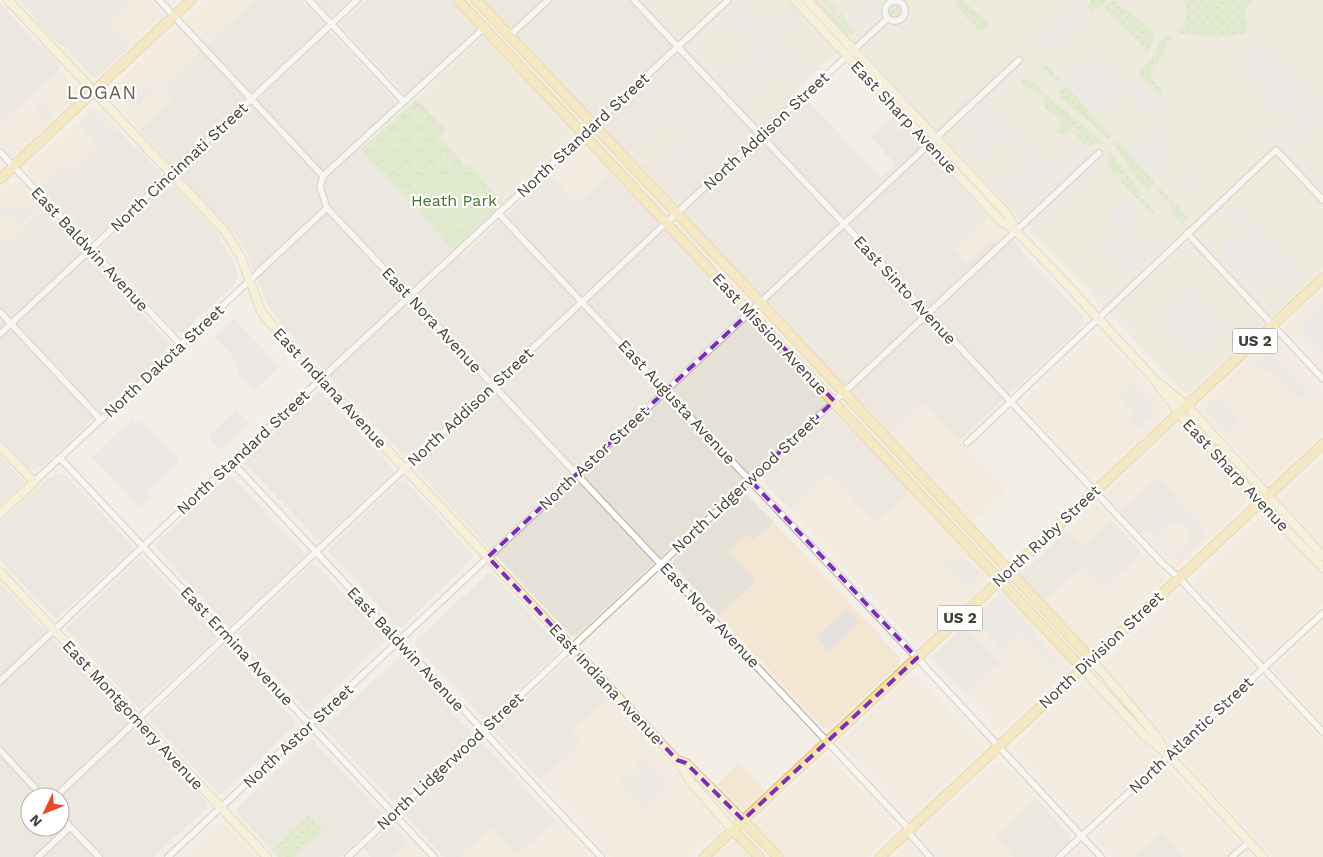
<svg xmlns="http://www.w3.org/2000/svg" width="1323" height="857" font-family="'Work Sans',sans-serif">
<style>
.residential{fill:#e6e1d6;fill-rule:evenodd}
.commercial{fill:#f3e7d4}
.education{fill:#ebe5d2}
.grass{fill:url(#grass-dots)}
.park{fill:url(#park-crowns)}
.pitch{fill:#cde5b2}
.parking{fill:#e4e2df}
.lines{fill:none;stroke-linecap:round;stroke-linejoin:round}
.street-casing{stroke:#beb7aa;stroke-width:8}
.secondary-casing{stroke:#d0c399;stroke-width:10}
.primary-casing{stroke:#ddbd6b;stroke-width:11}
.street{stroke:#fff;stroke-width:5.5}
.secondary{stroke:#fbf0c9;stroke-width:8}
.primary{stroke:#f8e09b;stroke-width:9}
.marked{fill:none;stroke:#7b2cbf;stroke-width:4;stroke-dasharray:10 6;stroke-linejoin:round}
.labels{text-anchor:middle;dominant-baseline:central;stroke-width:4.5;stroke-linejoin:round;paint-order:stroke}
.shield{fill:#fff;stroke:#7d7973;stroke-width:1}
.shield-label{font-size:15px;font-weight:bold;fill:#454037}
.street-label{font-size:16px;fill:#454037;stroke:#fff}
.park-label{font-size:16px;fill:#46742d;stroke:#fff}
.quarter-label{font-size:19px;letter-spacing:1px;fill:#685e4e;stroke:#fff}
</style>
<defs>
<pattern id="grass-dots" width="8" height="8" patternUnits="userSpaceOnUse" patternTransform="scale(1.25)"><rect width="8" height="8" fill="#cde5b2"/><path d="M2 2h.1M6 6h.1" fill="none" stroke="#b1c69a" stroke-width="1.8" stroke-linecap="round"/></pattern>
<pattern id="park-crowns" width="20" height="18" patternUnits="userSpaceOnUse" patternTransform="scale(1.25)"><rect width="20" height="18" fill="#cde5b2"/><path d="M2 6a3 3 0 1 1 6 0M12 15a3 3 0 1 1 6 0" fill="none" stroke="#b1c69a"/></pattern>
</defs>
<rect width="100%" height="100%" fill="#f3efe7"/>
<path class="residential" d="M18 0H133L108 23 130 47 99 76 92 77 65 47 57 42 36 21 33 15Z
M254 0H301L395 100 394 107 355 144 461 257 550 174 577 204 612 171 825 398V404L576 636H571L285 329 266 302 250 260 242 243 232 230 224 221 214 214 139 130 172 98 162 88Z
M315 0H350L332 15 327 13Z
M366 0H452L477 28 409 93 405 94 342 27 343 21Z
M481 0H642L714 77 791 4 802 15 678 132 667 121 628 157Z
M0 2 38 45 44 48 60 66V69L0 125Z
M773 63 782 72 758 124 797 89 881 178 895 164 871 137 894 115 912 134 918 137 939 159 940 164 988 216 954 249 967 263 993 239 1002 238 1008 233 1021 248 1022 252 1083 316 1084 321 1082 326 959 441 888 436 639 169 674 136 683 145Z
M118 128 132 145 138 148 156 169 160 171 161 176 95 240H90L40 186 65 163 72 171Z
M169 184 174 185 219 234 220 239 235 265 238 273 235 282 231 288 184 331 179 333 175 331 100 249 102 246Z
M45 208 170 344 169 348 43 466 33 469 27 467 0 437V235L8 243Z
M319 391 322 393 394 470 393 473 320 541 244 463 246 459Z
M835 410 911 490 876 524 828 472 790 509 764 481V475L832 412Z
M0 455 23 481V484L0 506Z
M56 474 63 475 69 478 133 547 132 550 57 618 53 617 0 560V523L50 477Z
M231 475 305 554 303 558 230 626 226 624 155 547 156 543 228 476Z
M1158 475 1179 498 1141 534 1120 511Z
M403 480 409 484 474 556 403 626 400 627 396 625 328 551 329 548 399 482Z
M746 494 774 522 754 541 729 551 756 581 719 616 673 565V561L743 495Z
M1111 520 1142 553 1104 589 1043 602 1019 576 1067 530 1083 546Z
M143 558 217 637 216 639 141 708 137 707 66 630 68 626 139 559Z
M312 564 317 566 384 637 385 641 310 711 307 710 238 636 239 633Z
M488 573H492L560 646 561 649 488 719 485 720 414 643Z
M0 583 206 802V808L154 857H0ZM30 797H60V827H30Z
M964 625 1000 663 965 695 931 658Z
M223 647H227L296 722 295 725 261 758 223 793 219 794 198 772 150 720 149 717Z
M400 656 404 657 471 732 470 735 397 803 393 802 324 728 325 726Z
M569 658 572 659 608 698 571 732 581 743 541 781 496 733 495 728Z
M311 739 383 814 381 819 340 857H295L323 831 308 815 271 850 236 812 237 808Z
M480 742 484 744 555 820 518 856 492 828 460 857H444L405 815V813Z
M1036 798 1070 835V841L1053 857H1014L995 837Z
M392 824 409 842 393 857H371L364 849Z
M1162 831 1182 854V857H1134Z"/>
<path class="commercial" d="M133 0H150L161 12 162 16 130 47 108 23Z
M207 0H254L162 87 172 98 139 130 128 115 111 96V89Z
M60 69 78 88 79 95 15 155H8L0 146V125Z
M94 107H99L118 128 72 171 65 164 40 186 29 174 27 170 29 166Z
M585 144 588 145 612 171 577 204 550 174 581 145Z
M17 181 45 208 8 244 0 235V193L13 182Z
M988 216 1008 233 1002 239H993L967 264 954 249Z
M1323 290V374L1310 361 1312 353 1291 332 1289 337 1282 330Z
M1097 333 1100 335 1166 405 1167 411 1164 417 1128 450 1111 461 1092 478 1087 476 1024 406 1026 399 1093 335Z
M1274 338 1323 392V434L1266 486 1260 481V475L1210 422 1205 420 1196 410 1271 339Z
M923 402 1007 492 974 522 888 436Z
M1180 423H1183L1251 499 1176 569 1141 534 1179 498 1159 476 1120 511 1105 494Z
M1323 459V550L1283 506 1282 501 1283 495Z
M828 472 876 523 911 490 988 574 987 583 921 644H916L790 509Z
M1095 503 1111 520 1083 547 1067 530Z
M1263 517 1271 519 1323 574V605L1264 659 1193 581 1258 519Z
M774 522 900 657 901 663 899 665 829 729 823 727 719 616 756 581 729 551 747 534 754 541Z
M1142 553 1164 576V580L1089 651 1043 602 1083 566 1104 589Z
M1004 590 1072 666 1001 732 965 695 1000 662 964 625Z
M1181 591 1185 593 1254 669 1172 745 1168 743 1133 704 1106 671 1104 665 1106 660Z
M1323 622V723L1273 669Z
M913 673 916 674 984 747 983 750 909 817 839 743Z
M1263 678 1266 680 1323 741V857H1273L1180 756Z
M1083 683 1091 686 1158 757 1084 826 1013 750V746L1078 686Z
M608 698 677 771 722 824 721 830 714 838 699 846 688 857H612L541 781 581 743 571 732Z
M827 754 897 829 868 857H783L752 824Z
M997 761 1003 763 1036 798 996 837 1014 857H937L919 840V834Z
M739 763 765 790 746 808 741 809 736 808 714 786Z
M1168 768 1239 843 1238 846 1227 857H1182V853L1162 831 1134 857H1112L1096 840 1095 836 1097 833 1165 769Z
M555 820 590 857H460L492 828 518 855Z
M224 823 256 857H184L220 824Z
M736 839 754 857H716Z
M409 842 423 857H393Z
M908 844 913 847 921 857H893Z
M1081 848 1091 857H1070L1080 848Z"/>
<path class="education" d="M642 0H1323V269L1193 390 1189 393H1184L956 151 950 148 928 124 925 118 851 39 759 125 743 108 781 72 773 63 683 145 674 136 639 169 628 157 667 121 678 132 802 15 791 4 714 77Z
M482 37 489 38 575 131 576 134 575 137 504 203 470 165H465L440 138 447 131 416 99Z"/>
<path class="grass" d="M815 0H819L851 34 846 36 843 30Z
M821 0H827L830 3 837 5 839 12 835 15Z
M958 0H963L977 13 988 20V25L981 32 955 5Z
M1092 0H1108L1092 12 1087 6Z
M1182 0H1252L1245 11 1247 30C1238 42 1190 35 1176 32L1175 29C1188 24 1188 15 1186 3Z
M1113 1C1119 2 1151 28 1153 34 1155 41 1150 48 1147 54 1142 42 1130 34 1121 27 1114 21 1109 12 1103 5Z
M889 12a6 6 0 1 1 12 0a6 6 0 1 1-12 0Z
M841 12 848 23 849 28 856 30 852 34 836 16Z
M1168 36 1172 37 1150 77 1163 91 1160 95H1158L1139 76 1138 72 1153 56 1161 39Z
M1044 63 1061 81 1053 80 1043 69Z
M1026 80 1034 83 1043 92 1040 96 1024 85 1021 81Z
M1067 87 1113 136 1109 140 1092 124 1061 99 1059 90Z
M1044 93 1079 122 1066 134 1058 132 1053 137 1052 135 1059 129 1060 118 1057 115 1046 110 1042 98Z
M1080 123 1103 143V145L1095 144 1087 147 1072 131Z
M1117 140 1152 178 1154 181 1150 189C1135 183 1124 157 1113 144Z
M1110 150 1125 172 1118 178 1107 166Z
M1126 174 1142 195 1138 200 1120 181Z
M1159 187 1189 219 1183 224 1175 216 1170 206 1157 191Z
M1144 197 1154 210 1155 218 1139 201Z
M308 815 323 831 295 857H278L271 850Z"/>
<path class="park" d="M416 99 447 131 440 138 465 165H470L504 203 454 250 360 150Z"/>
<path class="pitch" d="M453 173 475 181 492 195 453 233H449L411 191 433 176Z"/>
<path class="parking" d="M812 0H815L843 30 842 32Z
M865 0H879L881 3 858 25 849 15Z
M1073 0H1078L1088 11 1045 52 1032 38Z
M737 7 758 30 749 39 744 33 742 37 726 20Z
M798 8 830 43 829 45 796 10Z
M779 38 801 62 800 68 806 71 799 78 790 73 791 67H784L767 49 777 43Z
M1256 41 1308 95 1281 120 1260 98 1264 94 1246 74 1237 58Z
M754 42 770 58 768 66 764 69 745 50Z
M1100 54 1122 79 1127 92 1103 115 1101 112 1098 114 1063 77 1082 60 1087 66Z
M996 70 1010 85 960 132 946 117Z
M1138 78 1157 98 1152 103 1157 109 1149 116 1129 94 1134 82Z
M140 87 149 89 152 93 139 105 130 97Z
M1319 97 1323 100V117L1293 145 1281 133Z
M43 102 54 114 46 123 34 111Z
M990 109 1043 166 1069 142 1080 154 1021 206 1001 185 1025 162 1006 141 1004 142 1002 141 980 162 959 140Z
M94 111 113 132 97 146 79 126Z
M1158 114 1167 123 1153 136 1172 156 1152 174 1131 152 1135 148 1132 144 1150 126 1154 131 1158 127 1152 120Z
M1267 127 1273 134 1260 146 1250 135 1256 130 1260 134Z
M674 136 694 157 680 170 661 149Z
M713 142 723 153 717 159 707 148Z
M1087 151 1101 166 1041 222 1027 208Z
M1186 167 1200 181 1193 187 1185 179 1173 189 1168 184Z
M1126 198 1136 206 1133 209 1137 213 1119 230 1111 227 1116 222 1113 211Z
M33 203 38 209 22 224 12 215 4 214 0 218V207L27 209Z
M1237 205 1305 275 1292 287 1274 271 1256 287 1220 250 1245 227 1240 221 1234 226 1229 222 1223 227 1220 224 1227 218 1226 216Z
M1125 227 1134 236 1107 261 1099 251Z
M1133 243 1137 248 1141 244 1148 252 1144 255 1147 259 1142 264 1136 258 1129 265 1135 271 1129 276 1127 273 1123 277 1114 268 1118 265 1114 261Z
M1092 244 1098 250 1082 265 1073 262Z
M1186 284 1222 323 1184 358 1148 318Z
M1323 304V354L1302 331 1306 327 1302 323Z
M234 318 279 366 254 390 240 376 234 358 214 337Z
M1270 351 1308 392 1300 399 1272 369 1266 375 1256 364Z
M1132 384 1153 406 1154 414 1138 429 1129 420 1134 414 1116 395Z
M1221 399 1239 419 1226 432 1205 410 1215 400 1217 402Z
M236 409 249 423 221 450 208 436Z
M132 419 138 425 143 421 180 461 146 493 151 498 140 508 92 457Z
M1181 502 1205 527 1203 532 1206 535 1181 560 1175 553 1191 538 1188 530 1181 523 1172 522 1155 538 1147 529 1174 504 1177 507Z
M952 554 957 560 962 556 981 575 967 588 944 562Z
M1001 597 1063 665 1056 671 1020 632 1000 649 975 621Z
M847 608 859 622 829 651 816 637Z
M237 738 255 757 246 765 228 746Z
M642 758 668 785 643 808 618 781 625 774 632 781 640 773 634 765Z"/>
<g class="lines">
<defs>
<path id="street" d="M159 0 323 176 320 187 327 208 909 829
M309 0 404 102
M634 0 1162 563 1179 578 1323 732
M885 11a10 10 0 1 1 20 0a10 10 0 1 1-20 0Z
M509 36 548 0
M0 152 181 345
M323 176 484 28
M498 213 917 658 1101 857
M1187 233 1323 379
M0 312 101 420
M0 334 357 0
M967 443 1276 150 1323 200
M60 458 434 857
M232 462 601 857
M34 482 327 208
M0 681 311 388 728 0
M0 750 43 797
M55 797 666 223 887 19
M60 816 99 857
M907 831 930 857
M38 857 70 827
M168 857 1019 60
M348 857 1099 153
M1059 857 1323 613
M1232 857 1249 842"/>
<path id="secondary" d="M8 0 224 230 241 257 261 311 280 335 677 760 691 782 733 830
M795 0 1002 222 1016 231 1058 275 1153 378 1186 422 1260 502 1323 568
M807 0 1008 215 1015 229
M1159 383 1186 405 1323 556
M0 446 34 482 0 514
M0 572 267 857
M1091 659 1153 732 1163 747
M1082 668 1146 737 1169 755 1263 857
M677 760 686 763 743 820"/>
<path id="primary" d="M458 0 1082 668
M476 0 761 303 1091 659
M0 179 191 0
M743 820 778 857
M733 830 759 857
M704 857 1323 278
M880 857 1323 444"/>
</defs>
<use href="#street" class="street-casing"/>
<use href="#secondary" class="secondary-casing"/>
<use href="#primary" class="primary-casing"/>
<use href="#street" class="street"/>
<use href="#secondary" class="secondary"/>
<use href="#primary" class="primary"/>
</g>
<path d="M0 0H1323V857H0ZM750 312 834 401 750 480 917 658 743 820 686 763 677 760 488 557Z" fill="#f3efe7" fill-opacity=".55" fill-rule="evenodd"/>
<path class="marked" d="M750 312 834 401 750 480 917 658 743 820 686 763 677 760 488 557Z"/>
<g class="labels">
<g class="shield">
<rect x="1232.5" y="328.5" width="45" height="25" rx="4"/>
<rect x="937.5" y="605.5" width="45" height="25" rx="4"/>
</g>
<g class="shield-label">
<text x="1255" y="341">US 2</text>
<text x="960" y="618">US 2</text>
</g>
<g class="street-label">
<text transform="translate(904 117) rotate(47)">East Sharp Avenue</text>
<text transform="translate(766 131) rotate(-43)">North Addison Street</text>
<text transform="translate(583 135) rotate(-43)">North Standard Street</text>
<text transform="translate(179 167) rotate(-43)">North Cincinnati Street</text>
<text transform="translate(90 249) rotate(47)">East Baldwin Avenue</text>
<text transform="translate(905 290) rotate(47)">East Sinto Avenue</text>
<text transform="translate(432 320) rotate(47)">East Nora Avenue</text>
<text transform="translate(770 334) rotate(47)">East Mission Avenue</text>
<text transform="translate(164 361) rotate(-43)">North Dakota Street</text>
<text transform="translate(330 388) rotate(47)">East Indiana Avenue</text>
<text transform="translate(677 402) rotate(47)">East Augusta Avenue</text>
<text transform="translate(470 407) rotate(-43)">North Addison Street</text>
<text transform="translate(243 452) rotate(-43)">North Standard Street</text>
<text transform="translate(594 458) rotate(-43)">North Astor Street</text>
<text transform="translate(1236 475) rotate(47)">East Sharp Avenue</text>
<text transform="translate(745 484) rotate(-43)">North Lidgerwood Street</text>
<text transform="translate(1046 536) rotate(-43)">North Ruby Street</text>
<text transform="translate(710 615) rotate(47)">East Nora Avenue</text>
<text transform="translate(237 646) rotate(47)">East Ermina Avenue</text>
<text transform="translate(406 649) rotate(47)">East Baldwin Avenue</text>
<text transform="translate(1101 650) rotate(-43)">North Division Street</text>
<text transform="translate(606 684) rotate(47)">East Indiana Avenue</text>
<text transform="translate(133 715) rotate(47)">East Montgomery Avenue</text>
<text transform="translate(1191 735) rotate(-43)">North Atlantic Street</text>
<text transform="translate(298 736) rotate(-43)">North Astor Street</text>
<text transform="translate(450 761) rotate(-43)">North Lidgerwood Street</text>
</g>
<g class="park-label">
<text x="454" y="200">Heath Park</text>
</g>
<g class="quarter-label">
<text x="102" y="92">LOGAN</text>
</g>
</g>
<g transform="translate(45 812) rotate(227)"><circle r="24" fill="#ffffff" stroke="#b5b3af"/>
<path d="M0-4L9 19L0 12L-9 19Z" fill="#ee4623"/>
<text y="-8" font-size="14" font-weight="bold" text-anchor="middle" fill="#454037">N</text>
</g>
</svg>
